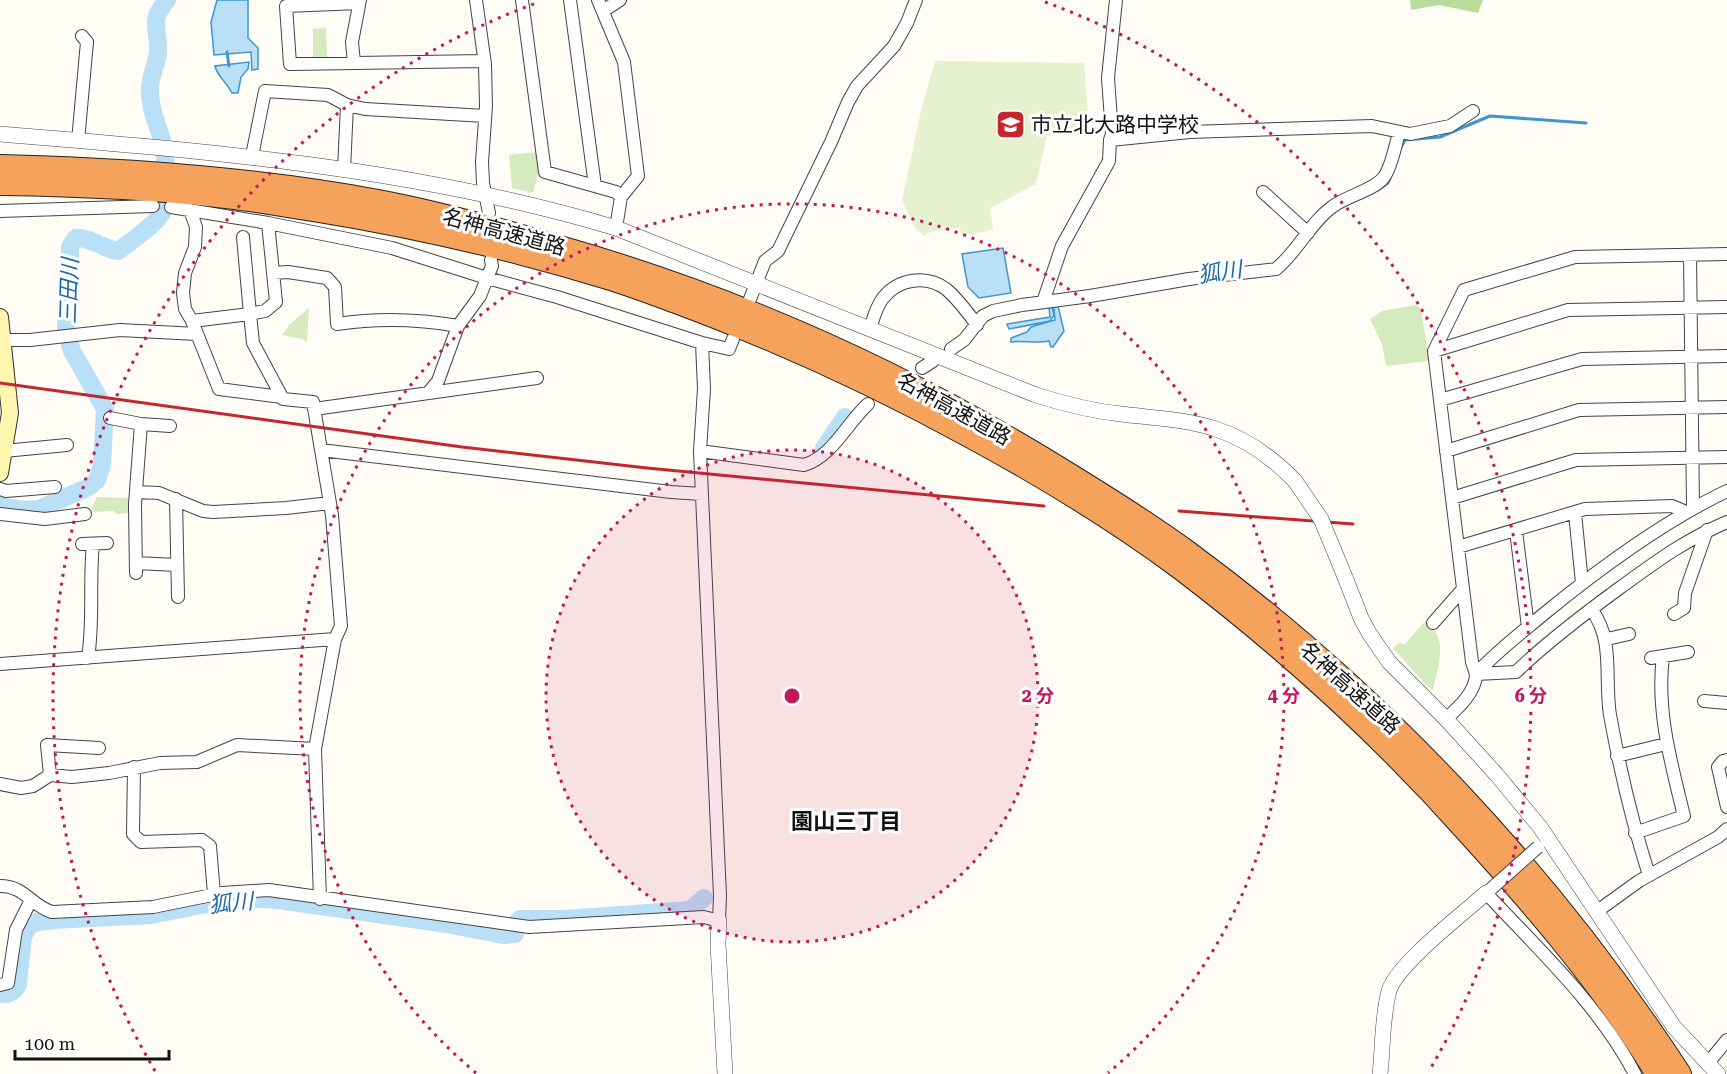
<svg xmlns="http://www.w3.org/2000/svg" width="1727" height="1074" font-family="'Roboto Serif','Noto Sans JP',serif">
<style>
.green{fill:#d5ebbd}
.forest{fill:#b9dc9c}
.pitch{fill:#e6f2cf}
.water{fill:#b9e0f7;stroke:#3f96cf;stroke-width:1.5}
.lines{fill:none;stroke-linecap:round;stroke-linejoin:round}
.stream{stroke:#3f96cf;stroke-width:3}
.river{stroke:#b9e0f7;stroke-width:18}
.minor-casing{stroke:#444;stroke-width:14}
.tertiary-casing{stroke:#444;stroke-width:16}
.secondary-casing{stroke:#333;stroke-width:18}
.motorway-casing{stroke:#222;stroke-width:24}
.minor{stroke:#fff;stroke-width:12}
.tertiary{stroke:#fff;stroke-width:15}
.secondary{stroke:#fff6b0;stroke-width:16}
.motorway{stroke:#f5a25d;stroke-width:22}
.rail{stroke:#c4262e;stroke-width:3}
.minor-bridge-casing{stroke:#444;stroke-width:14;stroke-linecap:butt}
.tertiary-bridge-casing{stroke:#444;stroke-width:16;stroke-linecap:butt}
.minor-bridge{stroke:#fff;stroke-width:12}
.tertiary-bridge{stroke:#fff;stroke-width:15}
.ring{fill:none;stroke:#c2185b;stroke-width:3;stroke-dasharray:3 6}
.labels{text-anchor:middle;dominant-baseline:central;stroke-width:6;stroke-linejoin:round;paint-order:stroke}
.poi-label{font-size:21px;fill:#111;stroke:#fff;text-anchor:start}
.street-label{font-size:21px;fill:#111;stroke:#fff}
.water-label{font-size:22px;font-style:italic;fill:#1768a6;stroke:#fff}
.neighbourhood-label{font-size:22px;font-weight:bold;fill:#111;stroke:#fff}
.centre{fill:#c2185b;stroke:#fff;stroke-width:3}
.ring-label{font-size:18px;text-anchor:middle;font-weight:bold;fill:#c2185b;stroke:#fff;stroke-width:6;stroke-linejoin:round;paint-order:stroke}
</style>
<rect width="100%" height="100%" fill="#fffdf5"/>
<path class="green" d="M326 28 327 60H313V29Z
M537 152 539 170 533 193 512 188 509 155Z
M1416 305 1421 308 1429 361 1386 366 1382 344 1370 319 1382 311Z
M309 308 307 342 302 339 282 335 289 325Z
M97 497 130 498 129 513 117 514 113 511 94 512 91 510Z
M1427 619C1448 642 1439 662 1433 690L1424 683 1393 648 1400 642 1404 645Z"/>
<path class="forest" d="M1410 0H1483L1478 13 1439 5 1411 10Z"/>
<path class="pitch" d="M935 61 1084 63 1089 128 1083 134 1047 136 1036 184 990 208 993 230 962 236 959 228 930 232 925 236 916 230 902 200 921 111Z"/>
<path class="water" d="M217 0H248V38L258 48V69L252 70 251 52 214 55 211 22Z
M249 62 248 69 241 77 238 93H232C227 83 217 76 215 66Z
M1003 248 1011 293 979 298 968 287 962 254Z
M1054 306H1058L1064 331 1053 347H1051L1049 341C1036 344 1025 340 1011 342V338L1027 332 1031 327 1055 320Z
M1052 307 1054 315 1050 321 1009 329 1007 324 1050 317 1049 308Z"/>
<g class="lines">
<path class="stream" d="M227 52 229 66
M1400 149 1405 140 1440 137 1490 116 1586 123
M1378 190 1388 183 1390 178"/>
<path class="river" d="M824 448 845 417
M0 506 23 510 39 509 89 487 97 480 102 465 105 409 72 351 66 331V281L70 263V247L76 238C91 237 103 249 118 251 131 241 156 225 163 211 170 194 166 154 161 137 156 121 149 105 150 88 150 76 157 64 158 52 159 26 148 23 167 0
M518 921 520 919H564L690 910 704 898
M0 994C9 994 14 993 18 984L23 936 31 923 53 920 151 915 233 899 246 898 278 900 441 923 503 935 515 934"/>
<defs>
<path id="minor" d="M476 0 485 64 486 106 482 162 483 183 489 213
M522 0 545 172 616 192 621 197
M570 0 595 186
M598 0 624 62 638 176 621 197 616 228
M359 3 286 6 290 64 484 61
M603 11 620 0
M354 63 352 42 360 0
M1110 140 1112 134 1108 78 1116 0
M78 141 87 42 82 36
M252 156 265 91 328 95 347 105 365 109 485 116
M344 170 347 105
M1263 192 1308 233
M171 207 268 223
M190 210 196 227 195 247 185 273 183 293 185 309 192 321 219 389 282 397
M0 211 153 206
M1727 254 1575 257 1464 290 1434 351 1472 662 1476 674 1516 672C1548 641 1584 614 1621 587 1657 561 1685 540 1727 522
M1690 255 1693 507
M273 273 288 272 327 278 335 287 337 324C377 318 419 319 458 326
M750 299 765 261 778 251 831 142 848 102 857 86 894 46 907 23 916 0
M1043 302 1062 246 1109 161 1110 140 1190 132 1372 126 1410 134 1450 126 1473 111
M192 321 250 314 243 237
M870 329C873 319 876 307 883 298 898 279 926 274 946 289 958 299 968 313 977 325
M3 340H30L120 330 197 334
M702 343 729 349 733 339
M951 349 964 340 983 316 993 311 1022 305 1090 296 1189 279 1276 269C1298 251 1310 223 1332 207 1346 196 1375 190 1384 177 1392 166 1395 146 1399 133
M1434 351 1568 310 1727 307
M922 368 933 361
M1440 400 1582 359 1727 356
M314 409 537 378
M110 418 141 424 170 426
M321 450 671 492 701 494
M4 451 67 445
M700 451 804 465C832 457 847 423 868 404
M1446 451 1579 410 1727 407
M0 489 6 491 55 487
M136 492 159 493 203 511 213 512 286 508 330 503
M1452 498 1576 460 1727 457
M176 499 178 597
M1575 513 1582 583
M0 514 45 519 85 514
M1516 531 1528 627
M82 544 107 543
M1458 547 1585 509 1672 506 1686 512
M136 563 177 565
M136 573 135 504 141 424
M1591 609C1615 640 1604 678 1610 715 1620 770 1632 822 1649 875
M1674 614 1684 608 1685 593 1707 530
M1433 623 1463 589
M1607 639 1629 634
M88 658C94 620 89 582 93 544
M1651 658 1688 652
M0 664 335 639
M1704 701 1727 703
M1446 719C1458 708 1476 692 1476 674 1497 651 1521 633 1545 613 1600 568 1662 522 1727 491
M1617 756 1666 744
M1727 760 1723 761 1718 767 1727 807
M134 767 133 834 141 842 202 840 210 846 214 894
M50 775 47 745 99 748
M0 784 21 788 33 786 50 775 72 777 109 773 160 763 197 762 237 745 315 749
M1635 833 1684 816C1671 763 1656 710 1663 656
M0 886C25 886 30 905 52 912L153 907 222 893 269 890 529 927 704 917 719 921 720 896 700 451 704 389 702 343 557 297 487 278 492 266 491 260
M1491 889 1486 893C1539 950 1598 1004 1635 1074
M320 899 315 749 335 639 341 626 332 515 313 402 283 399 253 343 250 314 265 311 276 302 268 223 392 248 487 278 480 296 458 326 438 381 429 392
M1596 912 1639 881 1718 837 1727 829
M0 985 8 983 16 930 31 900
M1708 1063 1727 1040"/>
<path id="tertiary" d="M0 134C207 151 416 168 616 228L1036 395C1064 404 1092 411 1121 414 1153 418 1185 419 1216 429 1246 439 1273 458 1295 481
M1345 577 1361 618 1369 633 1389 662 1446 719 1496 774 1540 827 1674 1027 1718 1074
M719 921 718 944 725 1074
M1380 1074C1383 1047 1382 1017 1389 991 1396 965 1464 913 1486 893"/>
<path id="secondary" d="M0 317 10 413 0 473"/>
<path id="motorway" d="M0 166C127 169 253 178 378 201 437 212 495 228 553 245 737 297 909 374 1072 476 1111 500 1151 525 1189 553 1382 695 1549 874 1680 1074
M0 184C76 185 151 188 226 197 255 200 285 206 314 210 414 226 513 249 611 279 633 286 654 294 676 302 778 340 876 385 971 437 1043 476 1114 519 1180 568 1284 647 1382 736 1469 834 1537 909 1604 987 1657 1074"/>
</defs>
<use href="#minor" class="minor-casing"/>
<use href="#tertiary" class="tertiary-casing"/>
<use href="#secondary" class="secondary-casing"/>
<use href="#motorway" class="motorway-casing"/>
<use href="#minor" class="minor"/>
<use href="#tertiary" class="tertiary"/>
<use href="#secondary" class="secondary"/>
<use href="#motorway" class="motorway"/>
<path class="rail" d="M0 383 462 447 647 468 1044 506
M1179 511 1353 524"/>
<defs>
<path id="minor-bridge" d="M1492 888 1538 847"/>
<path id="tertiary-bridge" d="M1295 481 1321 519 1345 577"/>
</defs>
<use href="#minor-bridge" class="minor-bridge-casing"/>
<use href="#tertiary-bridge" class="tertiary-bridge-casing"/>
<use href="#minor-bridge" class="minor-bridge"/>
<use href="#tertiary-bridge" class="tertiary-bridge"/>
</g>
<circle cx="792" cy="696" r="246" fill="#c2185b" fill-opacity=".12"/>
<g class="ring">
<circle cx="792" cy="696" r="246"/>
<path d="M476 1073A492 492 0 1 1 1108 1073"/>
<path d="M155 1071A739 739 0 0 1 539 2M1045 2A739 739 0 0 1 1429 1071"/>
</g>
<defs>
<symbol id="school-square" viewBox="-11 -11 22 22"><rect x="-9" y="-9" width="18" height="18" rx="4" fill="#c4262e" stroke="#fff"/><path d="M0-5L7-2L0 1L-7-2ZM-4 1L0 2.5L4 1V4Q0 6-4 4Z" fill="#fff"/></symbol>
</defs>
<g fill-rule="evenodd">
<use href="#school-square" x="994" y="108" width="33" height="33"/>
</g>
<g class="labels">
<g class="poi-label">
<text x="1031" y="125">市立北大路中学校</text>
</g>
<g class="street-label">
<text transform="translate(504 232) rotate(15)">名神高速道路</text>
<text transform="translate(954 409) rotate(29)">名神高速道路</text>
<text transform="translate(1350 688) rotate(42)">名神高速道路</text>
</g>
<g class="water-label">
<text transform="translate(1220 272) rotate(-8)">狐川</text>
<text transform="translate(69 291) rotate(-88)">三田川</text>
<text transform="translate(231 903) rotate(-5)">狐川</text>
</g>
<g class="neighbourhood-label">
<text x="846" y="821">園山三丁目</text>
</g>
</g>
<circle cx="792" cy="696" r="9" class="centre"/>
<g class="ring-label">
<text x="1038" y="702">2 分</text>
<text x="1284" y="702">4 分</text>
<text x="1531" y="702">6 分</text>
</g>
<path d="M15 1050v9h154v-9" fill="none" stroke="#111111" stroke-width="3"/>
<text x="24" y="1050" font-size="18" fill="#111111" stroke="#ffffff" stroke-width="4.5" paint-order="stroke">100 m</text>
</svg>
